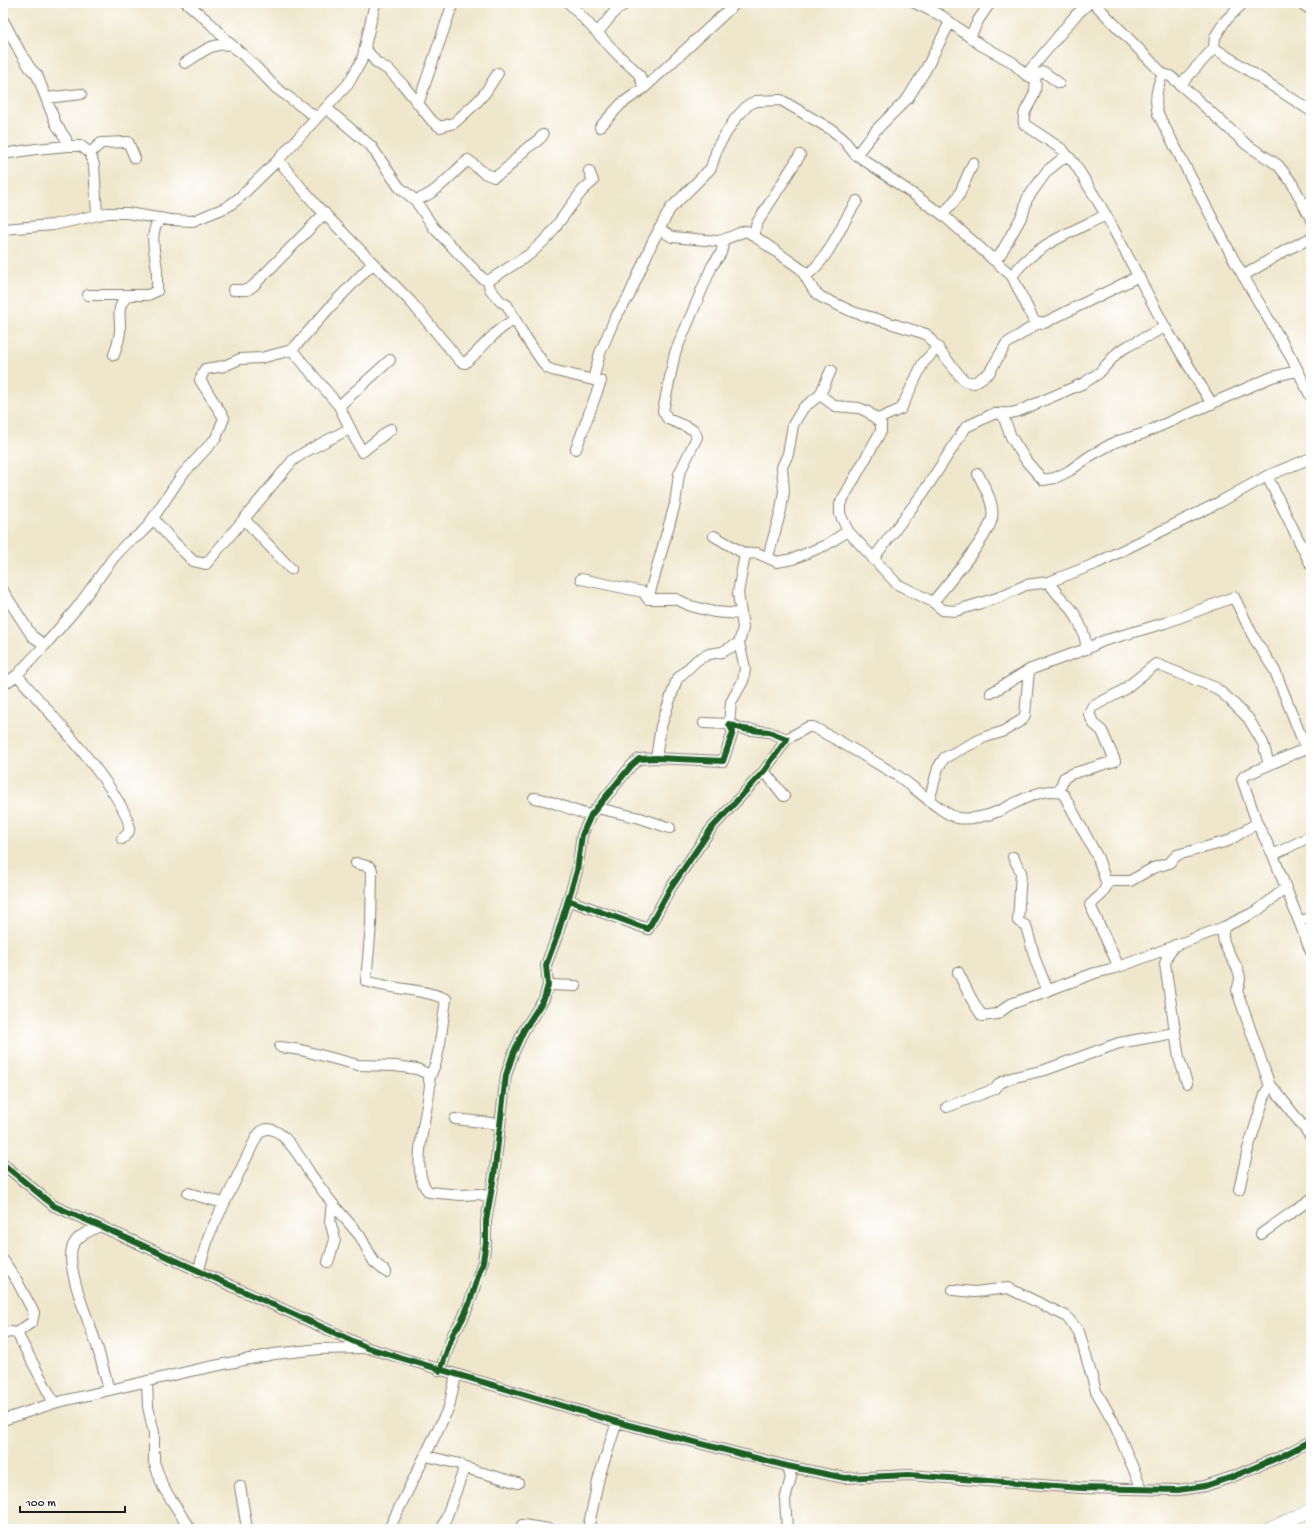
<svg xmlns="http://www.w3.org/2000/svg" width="1314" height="1532" font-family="'Gochi Hand',sans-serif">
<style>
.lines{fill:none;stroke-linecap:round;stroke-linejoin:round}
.minor-casing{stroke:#868174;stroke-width:12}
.major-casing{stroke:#868174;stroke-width:14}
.minor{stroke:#fff;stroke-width:10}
.major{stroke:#fff;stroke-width:13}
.cycleway-casing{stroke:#fff;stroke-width:8}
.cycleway{stroke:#1b5e20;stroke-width:6}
</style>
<rect width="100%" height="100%" fill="#fff"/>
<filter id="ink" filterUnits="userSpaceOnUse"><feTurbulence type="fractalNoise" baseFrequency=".025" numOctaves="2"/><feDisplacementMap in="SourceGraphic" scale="8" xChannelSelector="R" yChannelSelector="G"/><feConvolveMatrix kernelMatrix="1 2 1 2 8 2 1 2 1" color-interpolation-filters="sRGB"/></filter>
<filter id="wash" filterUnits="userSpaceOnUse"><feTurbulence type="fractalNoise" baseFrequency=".012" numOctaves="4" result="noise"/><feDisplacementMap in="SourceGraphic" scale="16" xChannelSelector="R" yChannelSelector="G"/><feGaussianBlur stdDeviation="0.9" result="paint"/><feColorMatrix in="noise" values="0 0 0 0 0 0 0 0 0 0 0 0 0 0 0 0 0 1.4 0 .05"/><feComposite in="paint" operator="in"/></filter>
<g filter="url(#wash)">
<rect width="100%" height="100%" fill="#efe6cb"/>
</g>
<g filter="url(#ink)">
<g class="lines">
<defs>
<path id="minor" d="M187 3 211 24 226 40 253 64 276 88 317 118
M569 3 618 55 639 74 644 88 621 104 600 127
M915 3 942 16 979 44 1012 62 1026 75 1035 79C1039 101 1021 105 1024 124L1063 150 1067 155
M1094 3 1163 74 1170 76 1181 85 1247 145 1278 165 1292 183 1311 219
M1301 3 1311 10
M3 20 20 52 30 68 37 75 56 124 66 139 67 146 36 149 3 154
M598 32 616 10 627 3
M970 37 979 19 990 3
M365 48 376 62 390 71 404 86 432 121 440 127 454 123 476 103 485 93 498 73
M1214 48 1311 111
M185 63C202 53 210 42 231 45
M1163 74C1156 88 1154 100 1158 114L1235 262 1292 359 1311 397
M1026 75 1075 16 1089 3
M1035 79 1036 75 1044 72 1059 83
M1180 85 1214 48 1215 37 1225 21 1243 3
M644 88 736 3
M46 98 81 94
M418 104 453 3
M326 108 371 146 399 187 415 200C436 195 451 174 468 160L484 173 494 177C508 171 515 158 527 148 533 143 538 142 543 135
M67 146H81L90 153 94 165 97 214
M90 153 101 143 128 142 135 158
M856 155 876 130 908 98 926 69 950 22
M278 160 316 205 411 302 460 361 465 363C482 350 494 329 515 320
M415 200 434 228 482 278 488 281 530 254 548 237 582 191 593 181 589 171
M943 215 959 195 973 163
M3 229 53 225 107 213H127L170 220 193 221 227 207 238 199 278 160 348 84 362 60 375 3
M659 229 672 237 717 241C728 240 736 233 747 231L808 274C831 256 840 225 857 201
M755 237V229L757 223 800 155
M992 259 1000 255 1023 214 1027 199 1047 171 1067 155 1075 164 1106 215 1165 327 1212 404
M802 271 814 291 821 297 853 312 926 334 960 376 965 381 974 383 989 373 1006 344 1038 323
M1012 276C1034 245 1072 232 1106 215
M1243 276 1286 250 1311 238
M488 281 490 289 500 301 507 305 522 332 546 367 552 370 593 380 600 353 615 318 629 296 652 243 670 209 711 168 718 146 735 119 748 105 756 101 781 100 832 130 843 139 854 153 943 215 1012 276 1034 321 1044 323 1139 276
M233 290H247L253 286 325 213
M88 295H148L157 291C157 284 157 278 157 271 156 254 147 233 161 218
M292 350 339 406 362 452 391 429
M114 355C116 347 120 339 120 330 121 316 115 307 128 296
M831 370 820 395 835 406 859 408 868 412 881 423V431L840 504V514L848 531 897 584 933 602 943 610 955 611 997 598 1026 585 1049 582 1095 564 1220 502 1267 476 1311 458
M339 406 390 360
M1002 413 1011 437 1027 462 1043 480 1055 478 1069 471 1090 456 1115 442 1142 434 1272 377 1297 371
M878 419 901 409 923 363 938 347
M576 449 601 381 593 380
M1267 476 1311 565
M153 518 169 537 193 561 206 564 244 519 291 569
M244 519 293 460 305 452 349 429
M714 536 745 554
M768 557 781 510 784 491 782 467 788 454 793 425 803 408 820 395
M873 559 923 493 966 427 993 414 1011 413 1019 411 1084 383 1099 373 1118 352 1128 346 1165 327
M581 579 643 592 648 599H676L691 606 714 612 740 614
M1049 582C1055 594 1065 601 1073 611 1079 621 1087 638 1086 649
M3 591 32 636 45 645
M648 599 675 504 679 474 697 437 694 430 668 419 663 411 675 353 712 266 721 253 724 240
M933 602C947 584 988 538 992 518 995 504 984 486 978 474
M17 675C38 699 133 803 129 830 129 834 125 836 122 839
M3 685 17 675 45 645 76 609 114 557 127 543 139 535 147 527 182 475 216 438 224 418 200 380 205 369 224 366 240 359 261 358 292 350 331 306 373 263
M991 693 1029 670 1086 649 1103 641 1165 623 1234 597 1254 638 1275 671 1306 749
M704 723 729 724 731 702 743 681 745 668 739 643 743 628 738 593 745 554 757 553 777 562 793 559 826 545 848 531
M787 739 808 727H813C842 742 870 759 898 776 912 785 943 815 958 818 970 820 988 816 999 811 1014 804 1050 782 1064 795L1098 858 1107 885 1102 894 1090 905 1119 967
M1311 746 1244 776 1242 779 1257 823 1273 855 1311 952
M656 758 661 726 677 679 697 660 709 654 722 652 739 643
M764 771 784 796
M1059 791 1064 778 1071 774 1115 761 1102 731 1094 724 1089 714 1092 707 1122 691 1156 664 1216 688 1229 699 1248 718 1263 743 1269 765
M534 798C555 800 571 812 591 815
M929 801 938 768 944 758 985 737 1002 732 1022 720 1025 715 1029 670
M597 808 640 818 670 828
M1273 855 1311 836
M1013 857 1021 872 1018 921 1026 926 1036 962 1048 991
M356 863 370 867 372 870 371 925 366 981C392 990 421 988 446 999L440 1043 436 1062 430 1077
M1106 881H1130L1153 868 1169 863 1177 855 1228 841 1257 823
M1299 921 1311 918
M1224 927C1218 947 1239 962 1240 978 1240 982 1238 987 1237 991L1270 1086 1275 1090 1311 1137
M1175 945 1168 954 1165 964 1179 1058 1187 1083
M958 972 972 1000 982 1016 997 1014 1011 1004 1095 973 1119 967 1224 927 1257 911 1286 888
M548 985 576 986
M280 1047 301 1050 358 1065 395 1066 417 1069 428 1074 430 1085C428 1111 408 1173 429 1192L461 1195 479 1194 490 1197
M947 1107 995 1089 1000 1083 1011 1078 1045 1070 1119 1043 1174 1033
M455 1119 500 1124
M3 1164 54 1206 100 1226 368 1348 617 1422 787 1466 845 1478 909 1475 1081 1488 1178 1490 1205 1486 1232 1477 1282 1456 1311 1441
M1239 1190 1248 1149 1266 1092 1270 1086
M188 1193 223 1203
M332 1203 360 1236 374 1262 386 1272
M100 1226C89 1231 76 1236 72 1248 66 1270 90 1324 97 1346 101 1360 105 1375 109 1390
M1261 1234 1311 1199
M3 1260 17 1281 34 1313 32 1322 19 1331 18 1335 54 1403
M198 1272 209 1235 256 1138C273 1108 303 1162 311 1175 318 1184 325 1194 332 1203L330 1221 335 1240 328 1262
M953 1290 975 1292 1008 1288 1066 1316 1079 1332 1096 1391 1113 1421 1142 1489
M3 1334 10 1332 17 1333
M440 1371 453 1334 462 1320 469 1304 483 1261 486 1242V1221L494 1176 506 1075 513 1054 524 1030 544 999 548 985 546 965 557 936 577 871 582 835 591 815 631 766 639 759 656 758 723 761 733 732 729 724 743 729 769 732 787 739 764 771 711 829 670 889 648 929 568 900
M147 1381 148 1407 154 1433V1462L163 1487 190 1529
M3 1420 54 1403 195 1370 274 1354 320 1349 365 1348
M426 1456 460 1464 462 1467 518 1483
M787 1466 791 1477 785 1500 787 1529
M240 1486 247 1529
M522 1525 549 1529
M389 1529 449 1407 456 1375
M442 1529 463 1472 462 1467
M588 1529 599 1477 617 1422"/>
<path id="major" d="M1270 1529 1311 1510"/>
</defs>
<use href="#minor" class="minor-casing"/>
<use href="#major" class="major-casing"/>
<use href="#minor" class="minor"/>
<use href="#major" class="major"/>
<defs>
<path id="cycleway" d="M3 1164 54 1206 100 1226 368 1348 617 1422 787 1466 845 1478 909 1475 1081 1488 1178 1490 1205 1486 1232 1477 1282 1456 1311 1441
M440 1371 453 1334 462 1320 469 1304 483 1261 486 1242V1221L494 1176 506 1075 513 1054 524 1030 544 999 548 985 546 965 557 936 577 871 582 835 591 815 631 766 639 759 656 758 723 761 733 732 729 724 743 729 769 732 787 739 764 771 711 829 670 889 648 929 568 900"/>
</defs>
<use href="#cycleway" class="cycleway-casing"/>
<use href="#cycleway" class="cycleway"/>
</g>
</g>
<rect width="1314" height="1532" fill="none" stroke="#fff" stroke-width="16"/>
<path d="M20 1506v6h105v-6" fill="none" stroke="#1c1c1c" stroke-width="2"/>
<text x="26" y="1506" font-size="12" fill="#1c1c1c" stroke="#ffffff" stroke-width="3" paint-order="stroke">100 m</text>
</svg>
